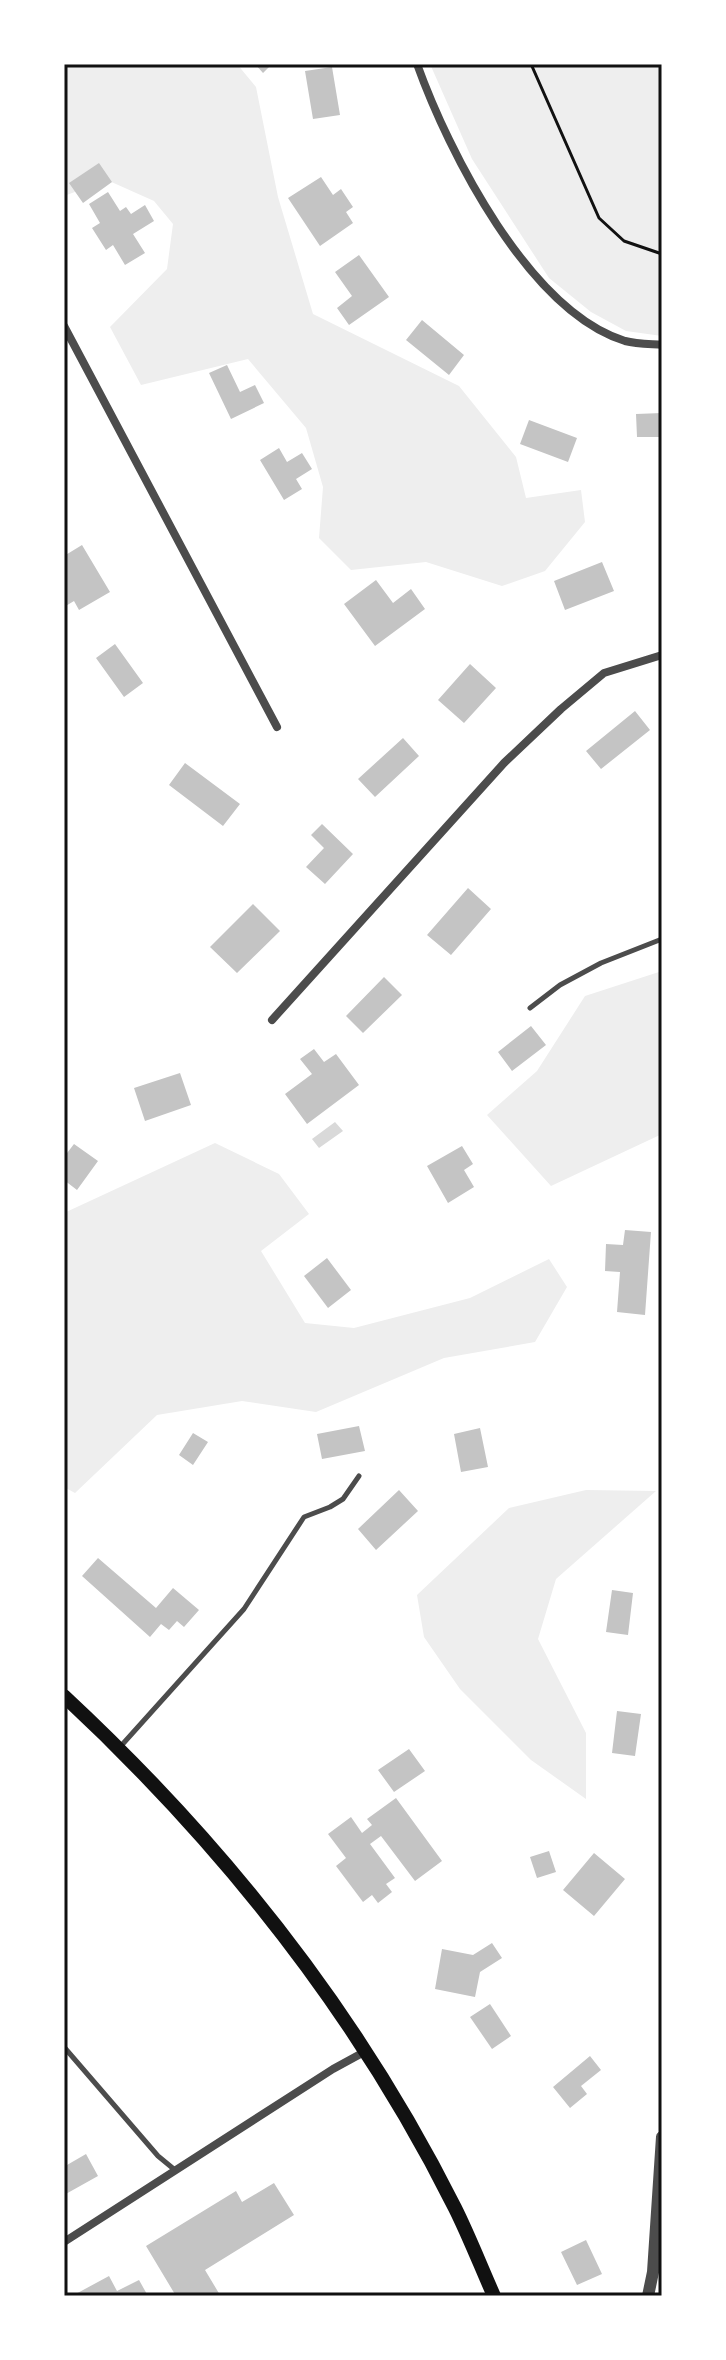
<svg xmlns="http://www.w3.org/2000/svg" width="726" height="2360" font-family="'Asap Condensed',sans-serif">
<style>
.green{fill:#eee}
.water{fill:#d9d9d9}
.building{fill:#c4c4c4}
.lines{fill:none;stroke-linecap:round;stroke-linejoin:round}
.path{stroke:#111;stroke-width:3}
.service{stroke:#4c4c4c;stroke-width:5}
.minor{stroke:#4c4c4c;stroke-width:8}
.tertiary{stroke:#4c4c4c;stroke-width:12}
.secondary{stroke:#111;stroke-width:14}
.neatline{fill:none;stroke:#111;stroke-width:3}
</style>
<rect width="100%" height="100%" fill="#fff"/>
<path class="green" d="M64 64H237L256 87 278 197 313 314 459 386 516 457 526 498 581 490 585 522 545 571 502 586 426 562 351 570 319 538 323 487 306 428 248 359 141 385 110 327 167 269 173 224 154 201 107 180 64 196Z
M430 64H662V336L626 331 591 312 549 278 472 159Z
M662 971V1134L551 1186 487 1115 537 1071 585 996Z
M215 1143 279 1174 309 1214 261 1251 305 1323 354 1328 470 1298 549 1259 567 1287 535 1342 444 1358 316 1412 242 1401 157 1415 75 1493 64 1487V1213Z
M586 1490 656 1491 556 1579 538 1639 586 1733V1799L531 1760 460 1689 424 1637 417 1595 509 1508Z"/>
<path class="water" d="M335 1122 343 1131 319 1148 312 1139Z"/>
<path class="building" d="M255 64H272L263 73Z
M332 67 340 115 313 119 305 71Z
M99 163 112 182 83 203 69 183Z
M321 177 333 195 341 189 353 207 346 212 353 223 320 246 288 198Z
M108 192 120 211 126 207 131 214 145 205 154 221 133 234 145 253 125 265 113 245 106 250 92 228 100 223 89 204Z
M359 255 389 297 349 325 337 308 352 296 335 272Z
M422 320 464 355 449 375 406 340Z
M227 365 240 392 255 385 264 403 231 419 209 373Z
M662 413V437H637L636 414Z
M529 420 577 438 568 462 520 444Z
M279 448 287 462 302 453 312 469 296 479 302 489 284 500 260 460Z
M82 545 110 592 79 610 74 601 64 607V556Z
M602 562 614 591 565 610 554 581Z
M376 580 393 603 411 589 425 609 375 646 344 604Z
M115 644 143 683 124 697 96 658Z
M470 664 496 688 464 723 438 700Z
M635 711 650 730 601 769 586 751Z
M403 738 419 756 375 797 358 779Z
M185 763 240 804 223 826 169 785Z
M322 824 353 854 325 884 306 867 324 848 311 835Z
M468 888 491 909 451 955 427 935Z
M253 904 280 931 237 973 210 947Z
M384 977 402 995 363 1033 346 1016Z
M531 1026 546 1045 512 1071 498 1052Z
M314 1049 324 1062 336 1054 359 1085 307 1124 285 1094 312 1074 300 1059Z
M180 1073 191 1105 145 1121 134 1088Z
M74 1144 98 1161 77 1190 64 1180V1157Z
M462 1146 473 1164 464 1170 474 1187 448 1203 427 1166Z
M625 1230 651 1232 645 1315 617 1312 620 1272 605 1271 606 1244 623 1245Z
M327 1258 351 1290 328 1308 304 1276Z
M359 1426 365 1451 322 1459 317 1434Z
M480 1428 488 1467 461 1472 454 1434Z
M193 1433 208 1442 193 1465 179 1455Z
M399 1490 418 1511 376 1550 358 1529Z
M98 1558 156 1608 173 1588 199 1610 184 1627 177 1621 169 1630 161 1624 150 1637 82 1576Z
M612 1590 633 1593 628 1635 606 1632Z
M617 1711 641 1714 635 1756 612 1753Z
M409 1749 425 1771 394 1792 378 1770Z
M396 1798 442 1861 415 1881 381 1836 370 1844 395 1878 386 1884 392 1892 378 1903 372 1895 363 1902 336 1866 346 1858 328 1834 351 1817 362 1833 372 1825 367 1819Z
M549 1851 556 1872 537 1878 530 1857Z
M594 1853 625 1879 594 1916 563 1890Z
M492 1943 502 1958 480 1972 475 1997 435 1989 442 1949 473 1955Z
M490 2004 511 2036 492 2049 470 2017Z
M590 2056 601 2070 581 2086 587 2094 570 2108 553 2087Z
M86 2154 98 2176 64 2195V2160L67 2165Z
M274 2183 294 2215 205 2270 220 2295 176 2296 146 2246 236 2191 242 2202Z
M586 2240 602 2274 577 2285 561 2252Z
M109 2276 117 2291 139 2280 148 2296H72Z"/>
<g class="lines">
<path class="path" d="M531 64 599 218 624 241 662 254"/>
<path class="service" d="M530 1008 560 985 601 963 662 939
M120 1747 244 1609 304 1517 330 1507 343 1499 359 1476
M64 2047 158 2156 175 2170"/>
<path class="minor" d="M417 64C449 153 529 311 625 341 637 344 650 344 662 345
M64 326 277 727
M272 1020 504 763 561 709 604 673 662 655
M64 2242 333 2069 366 2051"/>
<path class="tertiary" d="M648 2296 653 2272 662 2137"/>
<path class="secondary" d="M64 1696C222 1843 358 2014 455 2208 469 2236 481 2267 494 2296"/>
</g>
<rect width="726" height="2360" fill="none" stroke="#ffffff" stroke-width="132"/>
<rect x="66" y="66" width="594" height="2228" class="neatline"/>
</svg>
